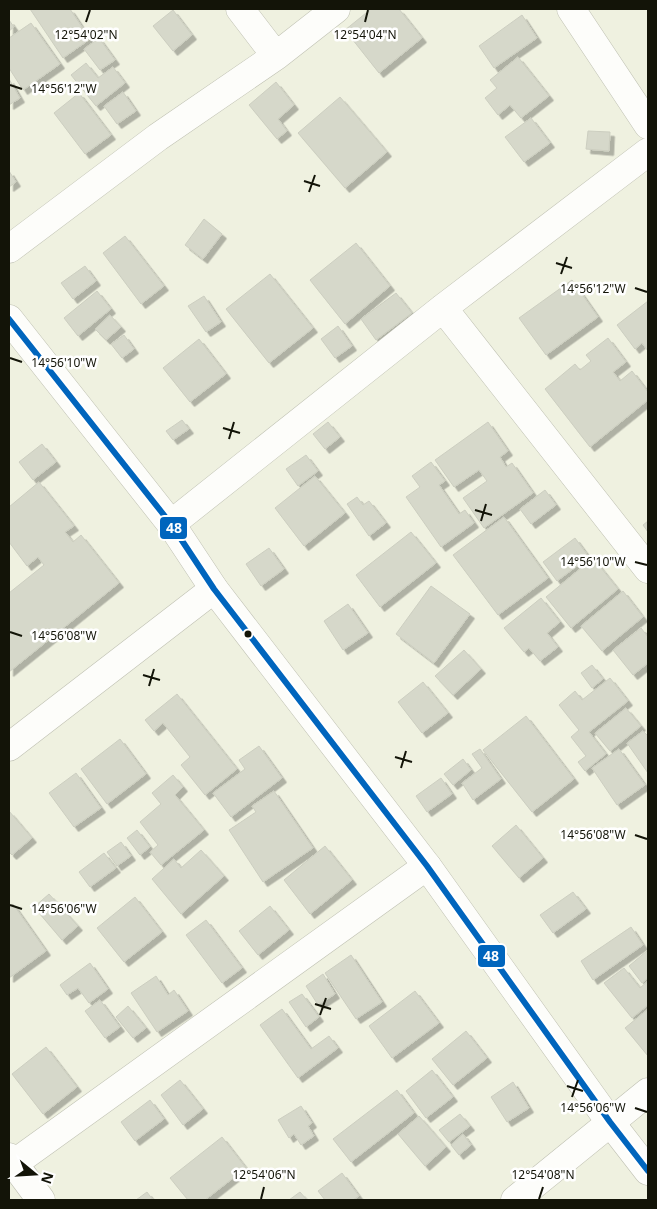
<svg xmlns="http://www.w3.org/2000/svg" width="657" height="1209" font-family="'Noto Sans',sans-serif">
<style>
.building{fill:#d6d8ca;stroke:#cccec0;filter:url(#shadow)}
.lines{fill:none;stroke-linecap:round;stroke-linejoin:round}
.street-casing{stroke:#bfc0b2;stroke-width:29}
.secondary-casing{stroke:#bfc0b2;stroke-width:29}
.street{stroke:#fdfdfa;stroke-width:28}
.secondary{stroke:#fdfdfa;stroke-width:28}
.bus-1-casing{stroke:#fff;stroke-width:10}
.bus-1{stroke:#0065bd;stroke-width:6}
.ticks{fill:none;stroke:#131408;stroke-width:2}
.bus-dot{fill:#131408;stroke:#fff;stroke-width:2}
.ticks-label{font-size:12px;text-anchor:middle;fill:#131408;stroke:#fff;stroke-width:5;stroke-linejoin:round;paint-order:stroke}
.line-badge{stroke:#fff;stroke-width:2}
.badge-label{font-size:14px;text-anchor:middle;font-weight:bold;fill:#fff}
</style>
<defs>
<filter id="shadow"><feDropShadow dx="4.5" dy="4.5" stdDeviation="0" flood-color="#0004"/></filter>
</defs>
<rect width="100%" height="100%" fill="#eff1e0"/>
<path class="building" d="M30 9H70L90 39 63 58Z
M371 9H399L422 38 379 73 345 30Z
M173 10 192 35 173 51 153 26Z
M522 15 537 38 494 68 479 46Z
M9 20 14 27 9 31Z
M31 23 60 64 23 90 9 68V38Z
M99 38 115 60 100 70 84 49Z
M518 57 549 96 521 118 510 105 498 115 485 98 497 88 490 80Z
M86 63 98 78 113 67 125 83 96 106 71 75Z
M9 79 20 98 9 105Z
M276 82 294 105 278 119 287 131 277 139 249 105Z
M123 92 136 111 117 124 104 106Z
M79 93 111 135 85 154 54 113Z
M340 97 387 152 345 188 298 133Z
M531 118 550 143 524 162 505 137Z
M588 131 610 132 609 151 586 149Z
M9 171 16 182 9 187Z
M204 219 222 234 203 259 185 245Z
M125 236 164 286 141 304 103 253Z
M356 243 390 286 345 324 310 280Z
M85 266 96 281 73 299 61 283Z
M270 274 313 328 269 363 226 309Z
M572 280 598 317 546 355 519 318Z
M97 291 111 309 78 336 64 318Z
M396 293 412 313 376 340 361 319Z
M204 296 221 322 206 332 188 306Z
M648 301V351L642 343 635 349 617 325Z
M110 315 121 327 106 340 95 329Z
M338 326 352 346 335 358 321 339Z
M124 335 134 349 122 358 111 344Z
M608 338 626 362 613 372 620 381 632 371 648 392V400L590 447 545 389 575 364 580 370 591 361 586 355Z
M199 339 226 374 190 402 163 368Z
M182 420 189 429 173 440 166 431Z
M328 422 340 437 325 449 313 434Z
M488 422 508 451 500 457 506 467 512 463 533 493 484 528 463 498 487 481 479 470 454 487 435 460Z
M42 444 56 462 33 480 19 462Z
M306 455 318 471 298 486 286 469Z
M431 462 445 481 439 485 459 514 465 510 474 523 441 547 406 497 420 487 412 476Z
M315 476 345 513 304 546 275 508Z
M39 482 74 526 65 532 73 542 81 535 119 583 9 672V593L44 565 38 557 27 566 9 542V507Z
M545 490 556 505 531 524 520 509Z
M357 497 363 505 369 501 386 523 369 536 347 504Z
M504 517 548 578 498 615 453 555Z
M648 521V532L643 525Z
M411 532 436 563 380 607 356 575Z
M575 538 589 557 557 581 543 562Z
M269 548 284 569 261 586 246 564Z
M593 558 618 589 571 628 546 597Z
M431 586 470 614 434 663 396 634Z
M623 591 643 617 602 651 581 626Z
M541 598 560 622 547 633 558 647 540 661 529 648 524 652 504 628Z
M348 604 368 633 343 650 324 621Z
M641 628 648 637V663L633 675 613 650Z
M464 650 481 669 453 695 435 676Z
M592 665 603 679 592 688 581 673Z
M610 678 628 701 589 732 606 754 585 771 578 762 586 756 571 737 579 730 559 705 575 691 582 700Z
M423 682 448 713 422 733 398 702Z
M177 694 237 769 205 795 181 765 190 757 163 723 154 731 145 720Z
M626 708 641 726 610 751 595 733Z
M526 716 574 779 532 812 483 750Z
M643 731 648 736V773L627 743Z
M120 739 146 774 107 804 81 769Z
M259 746 282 778 231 817 213 793 245 769 239 760Z
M480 749 501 779 473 800 462 783 482 768 472 754Z
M619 749 645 785 617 805 592 768Z
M463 759 471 770 453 785 444 774Z
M76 773 101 808 74 827 49 793Z
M173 775 183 787 175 795 204 830 161 865 150 852 158 845 140 822 161 804 152 793Z
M441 778 452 794 427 812 416 796Z
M274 791 313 848 263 882 229 830 256 812 252 806Z
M9 811 32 838 12 855 9 852Z
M516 825 543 858 519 878 492 846Z
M137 830 150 847 140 855 127 838Z
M121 842 131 856 117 866 107 852Z
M325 846 352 880 310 914 284 880Z
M201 850 224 876 181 914 152 879 174 859 181 868Z
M104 853 116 868 90 887 79 872Z
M573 892 586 909 553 933 540 915Z
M49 894 78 926 62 940 34 907Z
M135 897 162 932 124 962 97 928Z
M13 904 46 951 9 978V908Z
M270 906 289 930 258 955 239 931Z
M206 920 242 968 222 983 186 935Z
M631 927 643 945 593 980 581 961Z
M648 950V978L642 983 629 966Z
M351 955 382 1002 356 1019 325 973Z
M90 963 108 989 89 1003 78 988 67 995 60 985Z
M624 968 640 988 648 981V1005L632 1018 604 983Z
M323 974 335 994 318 1005 306 986Z
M156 976 168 995 174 990 188 1011 157 1032 131 993Z
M415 991 439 1023 392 1058 369 1026Z
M302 994 319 1017 306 1027 289 1002Z
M100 1000 120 1027 105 1038 85 1011Z
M128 1006 146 1028 133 1038 116 1017Z
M282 1009 311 1049 329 1036 338 1048 298 1078 260 1025Z
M648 1009V1056L625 1028Z
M466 1031 487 1058 453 1085 432 1059Z
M46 1047 77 1087 43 1114 12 1074Z
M432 1070 453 1097 426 1118 406 1091Z
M180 1080 203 1109 183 1125 161 1095Z
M513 1082 529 1108 507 1122 491 1097Z
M397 1090 414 1113 351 1162 333 1139Z
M150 1100 164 1119 135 1141 121 1122Z
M301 1106 312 1123 308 1126 314 1136 301 1145 294 1134 289 1138 278 1120Z
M460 1114 470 1126 449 1142 439 1130Z
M419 1116 446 1147 425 1166 398 1134Z
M463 1134 471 1145 459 1155 451 1145Z
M222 1137 246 1168 205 1200H188L170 1178Z
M342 1173 359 1196 353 1200H325L318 1191Z
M147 1192 153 1200H136Z
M300 1192 307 1200H289Z"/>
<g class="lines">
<defs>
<path id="street" d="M240 9 276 56
M571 9 648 125
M9 249 158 137 276 56 336 9
M443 308 648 569
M171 524 443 308 648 152
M9 747 214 589
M9 1157 41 1200
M9 1167 427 866
M515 1200 648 1092"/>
<path id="secondary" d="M9 319 171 524 214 589 427 866 610 1122 648 1171"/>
</defs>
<use href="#street" class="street-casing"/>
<use href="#secondary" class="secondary-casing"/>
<use href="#street" class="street"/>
<use href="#secondary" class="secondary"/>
<defs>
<path id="bus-1" d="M9 319 171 524 214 589 427 866 610 1122 648 1171"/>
</defs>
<use href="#bus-1" class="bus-1-casing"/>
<use href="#bus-1" class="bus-1"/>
</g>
<path class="ticks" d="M86 22 90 10M365 22 368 10M10 85 22 89M304 181 320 186M309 192 315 175M556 263 572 268M561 274 567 257M635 288 647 292M10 358 22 362M223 428 240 433M229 439 234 422M475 510 492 515M481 521 486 504M635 562 647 565M10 632 22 636M143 675 160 680M149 686 154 669M395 757 412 762M401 768 406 751M635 835 647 839M10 905 22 909M315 1004 331 1009M320 1015 326 998M567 1086 583 1091M572 1097 578 1080M635 1108 647 1112M261 1199 264 1187M539 1199 543 1187"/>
<circle class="bus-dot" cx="248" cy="634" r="4.5"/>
<g class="ticks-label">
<text x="86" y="39">12°54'02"N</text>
<text x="365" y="39">12°54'04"N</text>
<text x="64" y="93">14°56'12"W</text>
<text x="593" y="293">14°56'12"W</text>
<text x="64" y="367">14°56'10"W</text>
<text x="593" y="566">14°56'10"W</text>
<text x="64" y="640">14°56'08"W</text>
<text x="593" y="839">14°56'08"W</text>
<text x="64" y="913">14°56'06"W</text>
<text x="593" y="1112">14°56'06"W</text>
<text x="264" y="1179">12°54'06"N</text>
<text x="543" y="1179">12°54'08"N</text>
</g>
<g class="line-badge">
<rect x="159" y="516" width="29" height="24" rx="5" fill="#0065bd"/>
<rect x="477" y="944" width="29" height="24" rx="5" fill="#0065bd"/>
</g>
<g class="badge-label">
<text x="174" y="533">48</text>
<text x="491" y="961">48</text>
</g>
<rect width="657" height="1209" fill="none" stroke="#131408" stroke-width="20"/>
<g transform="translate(35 1174) rotate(108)" stroke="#ffffff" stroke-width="4" paint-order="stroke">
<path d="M0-4L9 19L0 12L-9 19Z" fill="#131408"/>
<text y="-8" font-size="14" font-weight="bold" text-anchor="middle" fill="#131408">N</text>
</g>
</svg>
